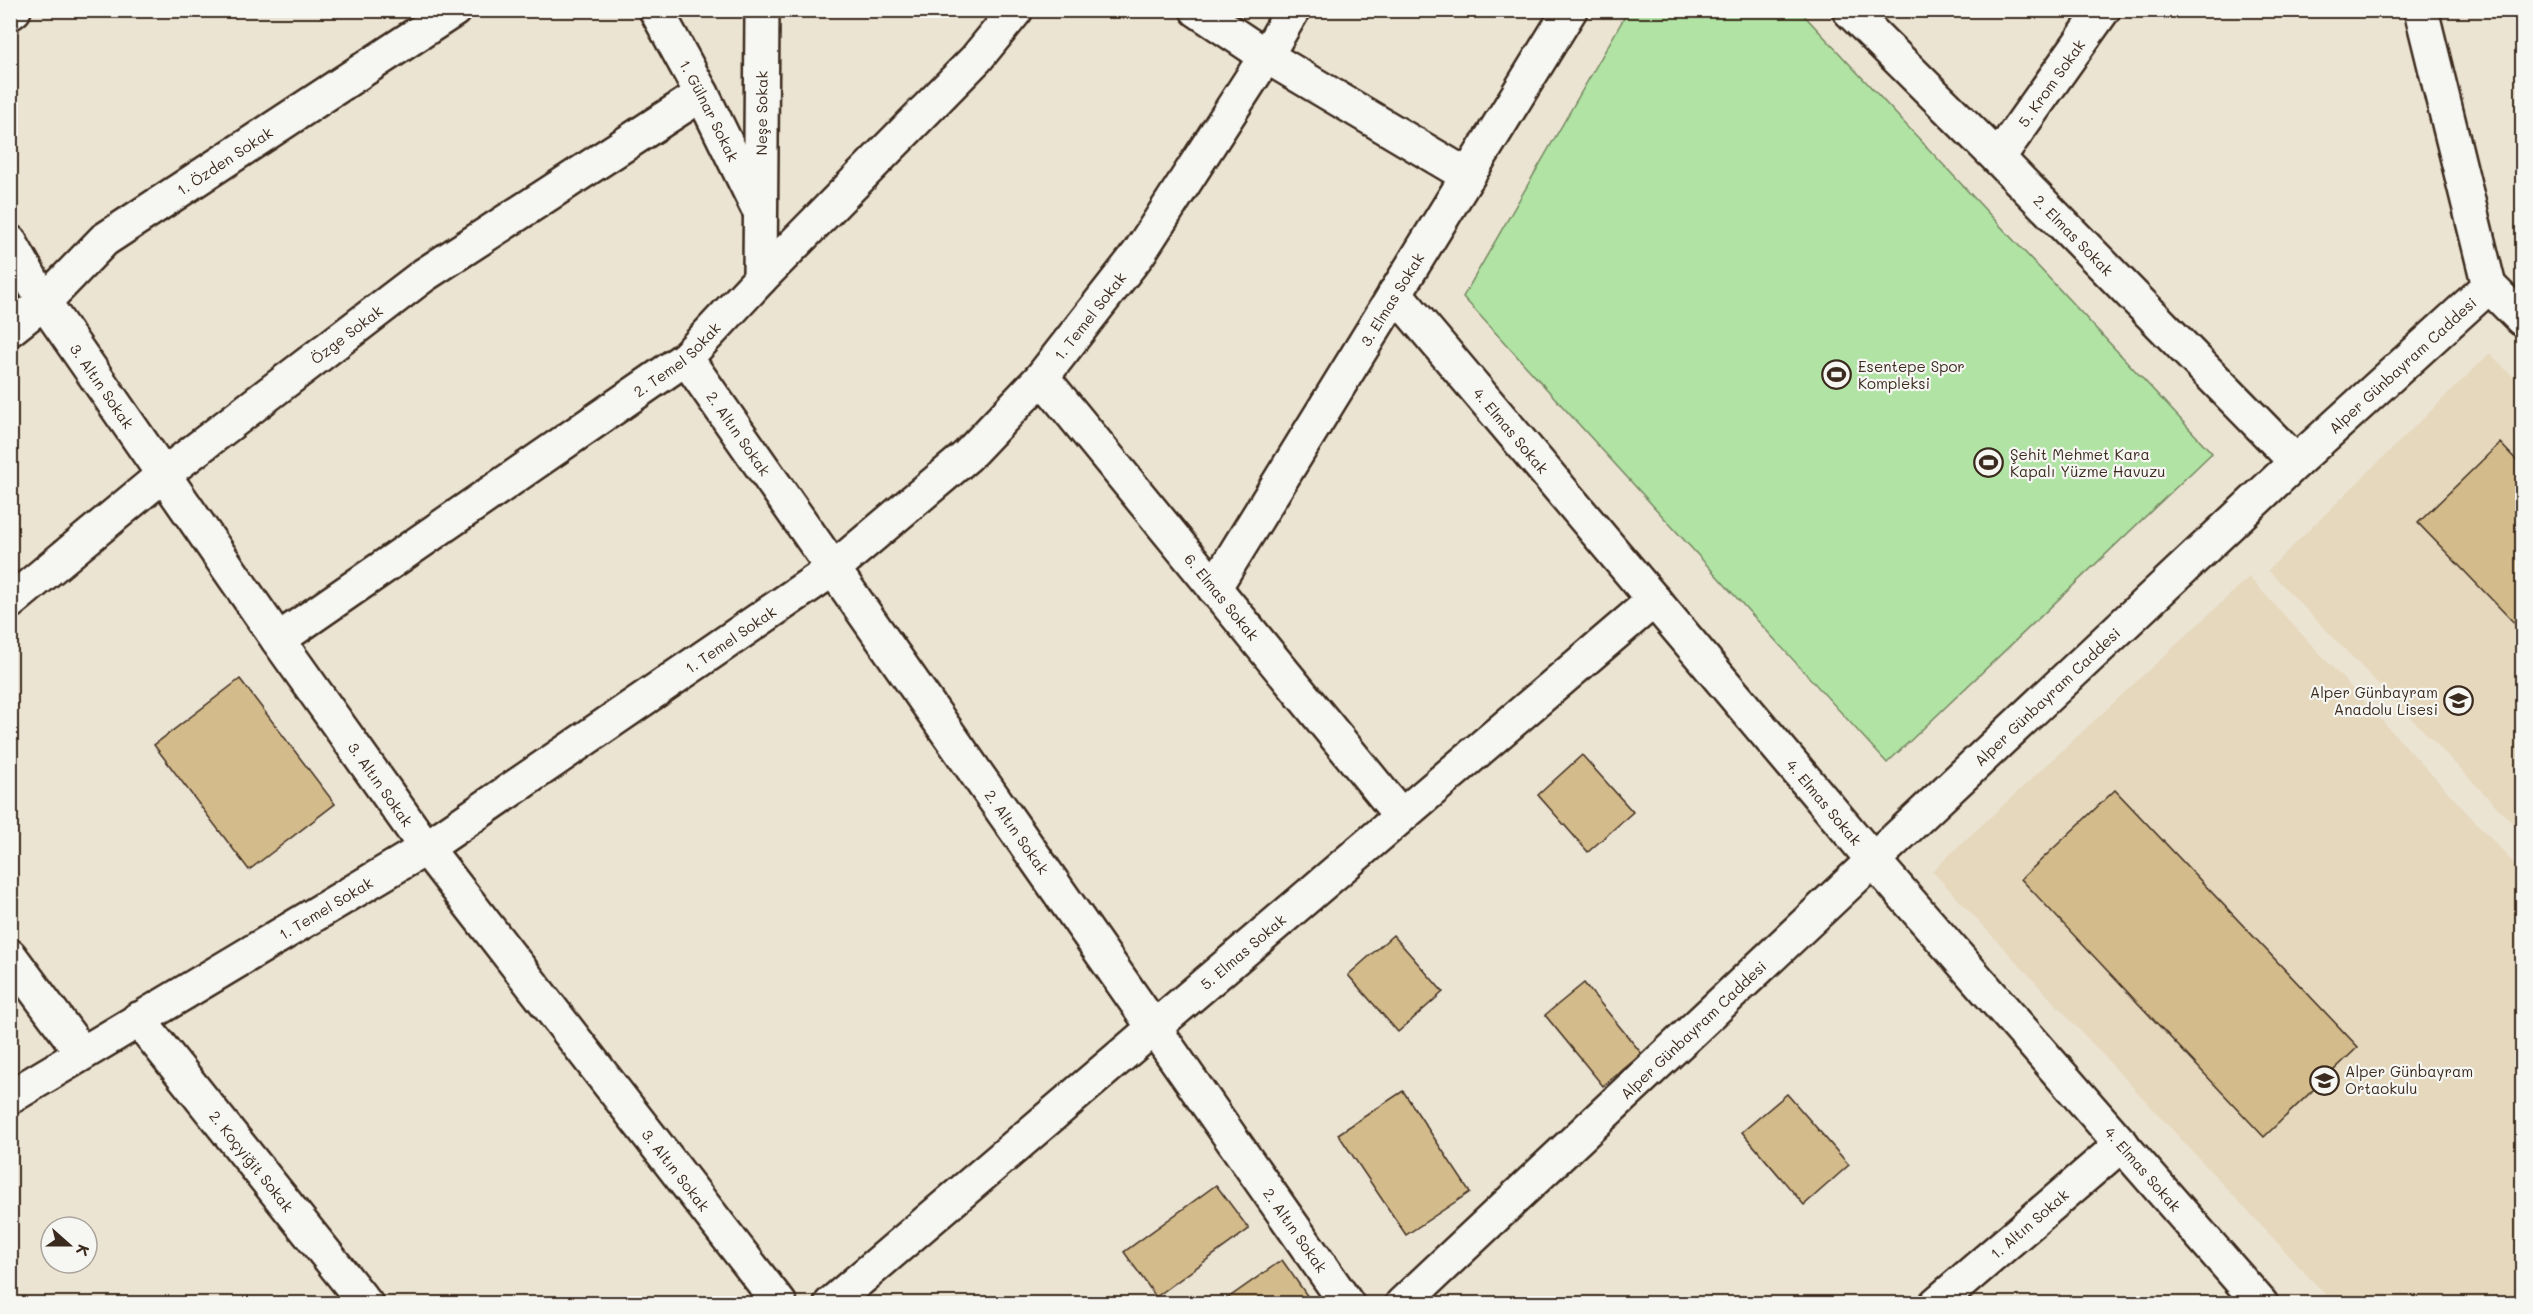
<svg xmlns="http://www.w3.org/2000/svg" width="2533" height="1314" font-family="Mali,sans-serif">
<style>
.built{fill:#e5d8bd}
.green{fill:#b0e3a4;stroke:#768661;stroke-width:1.5}
.building{fill:#d4bb8b;stroke:#3b2a1e;stroke-width:1.5}
.lines{fill:none;stroke-linecap:round;stroke-linejoin:round}
.street-casing{stroke:#3b2a1e;stroke-width:38}
.street{stroke:#f6f6f2;stroke-width:33}
.labels{text-anchor:middle;dominant-baseline:central;stroke-width:4.5;stroke-linejoin:round;paint-order:stroke}
.street-label{font-size:15px;fill:#3b2a1e;stroke:#f6f6f2}
.poi-label{font-size:15px;fill:#3b2a1e;stroke:#f6f6f2;text-anchor:start}
</style>
<rect width="100%" height="100%" fill="#ece4d3"/>
<filter id="ink" filterUnits="userSpaceOnUse"><feTurbulence type="fractalNoise" baseFrequency=".0167" numOctaves="2"/><feDisplacementMap in="SourceGraphic" scale="12" xChannelSelector="R" yChannelSelector="G"/><feConvolveMatrix kernelMatrix="1 2 1 2 8 2 1 2 1" color-interpolation-filters="sRGB"/></filter>
<g filter="url(#ink)">
<path class="built" d="M2490 353 2522 386V833L2268 570Z
M2249 577 2522 872V1288L2506 1303H2333L1932 871Z"/>
<path class="green" d="M1628 11H1800L2212 453 1887 763 1463 297Z"/>
<path class="building" d="M2500 443 2522 466V631L2418 523Z
M240 679 335 804 249 870 154 745Z
M1582 755 1633 812 1588 852 1538 795Z
M2115 790 2358 1047 2264 1137 2021 879Z
M1393 935 1443 992 1398 1032 1348 975Z
M1584 983 1642 1054 1603 1086 1545 1015Z
M1403 1091 1470 1192 1406 1235 1338 1134Z
M1787 1094 1849 1165 1804 1205 1742 1132Z
M1216 1185 1249 1229 1156 1297 1124 1252Z
M1282 1260 1313 1304H1231L1228 1298Z"/>
<g class="lines">
<defs>
<g id="street">
<path id="s1" d="M656 10 702 94 757 206"/>
<path d="M1197 10 1266 56 1468 176"/>
<path id="s2" d="M1849 10 1998 158 2296 462"/>
<path d="M10 13 14 10"/>
<path id="s3" d="M1998 158 2103 10"/>
<path id="s4" d="M10 242 44 302 278 640 426 848 780 1304"/>
<path id="s5" d="M760 279 762 10"/>
<path d="M2489 286 2522 319"/>
<path id="s6" d="M1395 293 1873 860 2261 1304"/>
<path id="s7" d="M10 329 44 302 104 240 454 10"/>
<path id="s8" d="M686 358 1347 1304"/>
<path id="s9" d="M1042 377 1401 816"/>
<path id="s10" d="M1214 588 1570 10"/>
<path id="s11" d="M10 602 163 475 424 275 702 94"/>
<path id="s12" d="M278 640 686 358 760 279 976 59 1016 10"/>
<path d="M10 956 82 1053"/>
<path id="s13" d="M138 1019 366 1304"/>
<path id="s14" d="M10 1097 426 848 833 569 967 456 1042 377 1139 253 1266 56 1293 10"/>
<path id="s15" d="M831 1304 1654 600"/>
<path id="s16" d="M1402 1304 2296 462 2489 286 2421 10"/>
<path id="s17" d="M1936 1304 2122 1144"/>
</g>
</defs>
<use href="#street" class="street-casing"/>
<use href="#street" class="street"/>
</g>
</g>
<defs>
<symbol id="stadium-ring" viewBox="-11 -11 22 22"><circle r="9.5" fill="#f6f6f2" stroke="#3b2a1e" stroke-width="1.5"/><path d="M0-5a6.5 5 0 1 0 0 10a6.5 5 0 1 0 0-10ZM-3.5-1.8h7v3.6h-7Z" fill="#3b2a1e"/></symbol>
<symbol id="school-ring" viewBox="-11 -11 22 22"><circle r="9.5" fill="#f6f6f2" stroke="#3b2a1e" stroke-width="1.5"/><path d="M0-5L7-2L0 1L-7-2ZM-4 1L0 2.5L4 1V4Q0 6-4 4Z" fill="#3b2a1e"/></symbol>
</defs>
<g fill-rule="evenodd">
<use href="#stadium-ring" x="1820" y="358" width="33" height="33"/>
<use href="#stadium-ring" x="1972" y="446" width="33" height="33"/>
<use href="#school-ring" x="2442" y="684" width="33" height="33"/>
<use href="#school-ring" x="2308" y="1064" width="33" height="33"/>
</g>
<g class="labels">
<g class="street-label">
<text stroke="none"><textPath href="#s3" startOffset="92">5. Krom Sokak</textPath></text>
<text stroke="none"><textPath href="#s1" startOffset="114">1. Gülnar Sokak</textPath></text>
<text stroke="none"><textPath href="#s5" startOffset="166">Neşe Sokak</textPath></text>
<text stroke="none"><textPath href="#s7" startOffset="274">1. Özden Sokak</textPath></text>
<text stroke="none"><textPath href="#s2" startOffset="318">2. Elmas Sokak</textPath></text>
<text stroke="none"><textPath href="#s10" startOffset="339">3. Elmas Sokak</textPath></text>
<text stroke="none"><textPath href="#s14" startOffset="1340">1. Temel Sokak</textPath></text>
<text stroke="none"><textPath href="#s11" startOffset="430">Özge Sokak</textPath></text>
<text stroke="none"><textPath href="#s12" startOffset="488">2. Temel Sokak</textPath></text>
<text stroke="none"><textPath href="#s16" startOffset="1372">Alper Günbayram Caddesi</textPath></text>
<text stroke="none"><textPath href="#s4" startOffset="171">3. Altın Sokak</textPath></text>
<text stroke="none"><textPath href="#s6" startOffset="180">4. Elmas Sokak</textPath></text>
<text stroke="none"><textPath href="#s8" startOffset="92">2. Altın Sokak</textPath></text>
<text stroke="none"><textPath href="#s9" startOffset="284">6. Elmas Sokak</textPath></text>
<text stroke="none"><textPath href="#s14" startOffset="854">1. Temel Sokak</textPath></text>
<text stroke="none"><textPath href="#s16" startOffset="886">Alper Günbayram Caddesi</textPath></text>
<text stroke="none"><textPath href="#s4" startOffset="657">3. Altın Sokak</textPath></text>
<text stroke="none"><textPath href="#s6" startOffset="666">4. Elmas Sokak</textPath></text>
<text stroke="none"><textPath href="#s8" startOffset="578">2. Altın Sokak</textPath></text>
<text stroke="none"><textPath href="#s14" startOffset="368">1. Temel Sokak</textPath></text>
<text stroke="none"><textPath href="#s15" startOffset="542">5. Elmas Sokak</textPath></text>
<text stroke="none"><textPath href="#s16" startOffset="400">Alper Günbayram Caddesi</textPath></text>
<text stroke="none"><textPath href="#s13" startOffset="182">2. Koçyiğit Sokak</textPath></text>
<text stroke="none"><textPath href="#s4" startOffset="1143">3. Altın Sokak</textPath></text>
<text stroke="none"><textPath href="#s6" startOffset="1152">4. Elmas Sokak</textPath></text>
<text stroke="none"><textPath href="#s17" startOffset="123">1. Altın Sokak</textPath></text>
<text stroke="none"><textPath href="#s8" startOffset="1064">2. Altın Sokak</textPath></text>
</g>
<g class="poi-label">
<text x="1858" y="366">Esentepe Spor<tspan x="1858" dy="17">Kompleksi</tspan></text>
<text x="2010" y="454">Şehit Mehmet Kara<tspan x="2010" dy="17">Kapalı Yüzme Havuzu</tspan></text>
<text x="2438" y="692" text-anchor="end">Alper Günbayram<tspan x="2438" dy="17">Anadolu Lisesi</tspan></text>
<text x="2345" y="1071">Alper Günbayram<tspan x="2345" dy="17">Ortaokulu</tspan></text>
</g>
</g>
<rect width="2533" height="1314" fill="none" stroke="#f6f6f2" stroke-width="36"/>
<rect x="18" y="18" width="2497" height="1278" fill="none" stroke="#3b2a1e" stroke-width="2" filter="url(#ink)"/>
<g transform="translate(69 1245) rotate(111)"><circle r="28" fill="#f6f6f2" stroke="#aba49d" stroke-width="1.5"/>
<path d="M0-4.5L10 22L0 15L-10 22Z" fill="#3b2a1e"/>
<text y="-9" font-size="16" font-weight="bold" text-anchor="middle" fill="#3b2a1e">K</text>
</g>
</svg>
